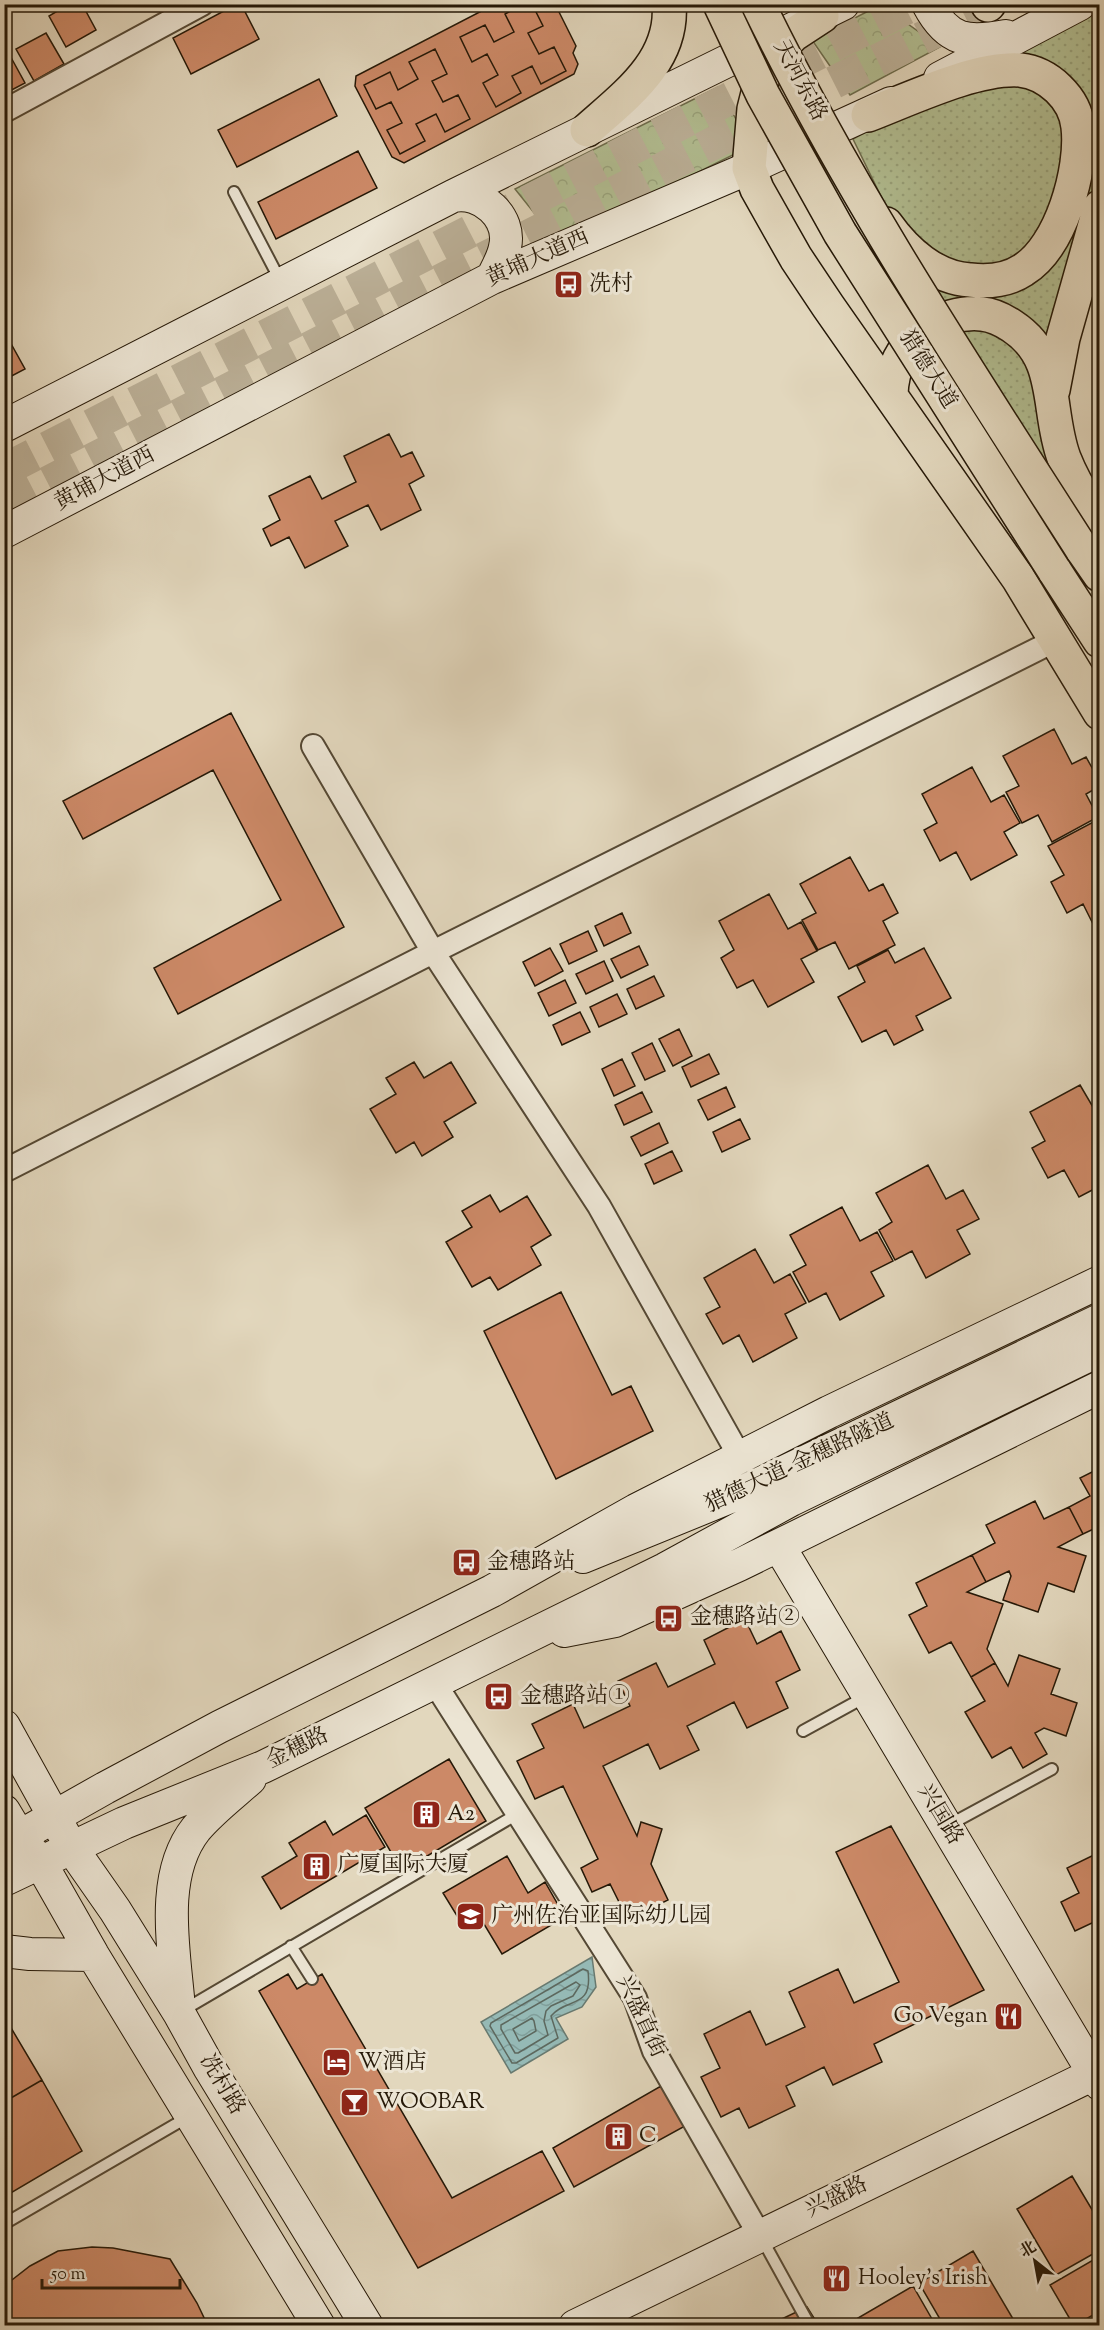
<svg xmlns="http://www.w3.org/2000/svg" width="1104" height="2330" font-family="'Sorts Mill Goudy','Noto Serif SC',serif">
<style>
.grass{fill:url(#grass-dots);stroke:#6c6b4c;stroke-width:1.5}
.forest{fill:url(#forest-crowns);stroke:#6c6b4c;stroke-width:1.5}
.water{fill:url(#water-waves);stroke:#68796f;stroke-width:1.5}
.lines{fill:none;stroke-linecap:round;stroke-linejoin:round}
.shore{stroke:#5d685e;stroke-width:1.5}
.building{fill:#cc8967;stroke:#251807;stroke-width:1.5}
.primary-tunnel{stroke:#bcb199;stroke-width:33;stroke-dasharray:33 16;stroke-linecap:butt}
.lane-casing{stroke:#544834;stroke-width:14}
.street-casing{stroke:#544834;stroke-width:26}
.secondary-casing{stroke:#251807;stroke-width:34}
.primary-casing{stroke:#251807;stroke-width:36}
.highway-casing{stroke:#251807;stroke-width:36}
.lane{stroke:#ece5d4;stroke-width:10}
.street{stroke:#ece5d4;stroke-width:22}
.secondary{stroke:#ece5d4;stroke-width:32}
.primary{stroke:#e2d7bd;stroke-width:33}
.highway{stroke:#e2d7bd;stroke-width:33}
.highway-bridge-casing{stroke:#251807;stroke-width:36;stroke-linecap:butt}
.highway-bridge{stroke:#e2d7bd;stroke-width:33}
.labels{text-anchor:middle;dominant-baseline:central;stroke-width:6;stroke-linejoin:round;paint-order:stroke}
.street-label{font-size:22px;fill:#251807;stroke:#ece5d4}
.poi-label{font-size:22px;fill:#251807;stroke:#ece5d4;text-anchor:start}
</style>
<defs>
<pattern id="grass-dots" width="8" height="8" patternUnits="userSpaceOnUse" patternTransform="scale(1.5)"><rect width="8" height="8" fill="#b2be92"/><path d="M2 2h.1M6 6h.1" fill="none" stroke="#99a37c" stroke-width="1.8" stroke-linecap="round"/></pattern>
<pattern id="forest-crowns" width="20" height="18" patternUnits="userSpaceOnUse" patternTransform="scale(1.5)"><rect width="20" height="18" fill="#b2be92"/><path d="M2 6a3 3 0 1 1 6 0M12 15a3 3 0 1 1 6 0" fill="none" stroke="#99a37c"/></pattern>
<pattern id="water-waves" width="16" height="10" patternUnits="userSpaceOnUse" patternTransform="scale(1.5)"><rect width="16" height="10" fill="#95b9b5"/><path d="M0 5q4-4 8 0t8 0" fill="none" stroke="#809e9a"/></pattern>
</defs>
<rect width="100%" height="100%" fill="#e2d7bd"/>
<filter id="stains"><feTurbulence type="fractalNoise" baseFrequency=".00333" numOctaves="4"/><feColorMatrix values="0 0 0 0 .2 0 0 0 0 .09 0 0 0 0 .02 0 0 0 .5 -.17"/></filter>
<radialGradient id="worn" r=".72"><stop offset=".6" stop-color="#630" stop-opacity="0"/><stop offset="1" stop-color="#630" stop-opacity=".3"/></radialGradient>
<path class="grass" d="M1096 5H1099V183L1055 338 1065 508 920 276 853 139Z"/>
<path class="forest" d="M880 5H901L908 24 940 47 850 95 812 40Z
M718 87 751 146 543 249 535 214 515 189Z"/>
<path class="water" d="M592 1957 596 1987 582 2007 556 2018 568 2039 511 2073 481 2022Z"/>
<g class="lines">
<path class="shore" d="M583 1969 588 1971C593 2010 566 1997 551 2016L558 2038 516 2063H512L490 2026 491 2023Z
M576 1982 580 1985 573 1996 551 2006 546 2011 544 2021 548 2035 518 2053H515L501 2029V2025Z
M532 2018 534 2021 536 2031 519 2041 513 2029Z"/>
</g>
<path class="building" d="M69 4H82L96 30 66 47 49 16Z
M237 4H241L259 39 191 74 173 38Z
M495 4H555L576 46 573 53 578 64 574 74 404 163 392 157 355 86 356 76Z
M524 4H532L543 26 528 33 539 54 554 47 566 71 541 84 532 66 512 76 521 93 496 107 483 83 498 75 487 54 472 62 460 37 485 25 494 42 514 32 505 14Z
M46 33 64 64 34 81 16 49Z
M435 49 447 74 432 81 443 102 458 95 470 119 445 132 436 114 416 124 425 141 400 154 387 130 402 123 391 102 376 109 364 85 390 72 398 90 418 79 409 62Z
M8 52 25 83 4 94V53Z
M319 79 337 116 237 167 218 130Z
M358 151 377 188 276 239 258 202Z
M4 331 25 369 4 380Z
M389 434 401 457 412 452 424 476 409 484 421 510 381 530 368 505 335 521 348 546 305 568 289 537 271 546 263 529 280 520 269 496 310 476 322 499 356 482 344 456Z
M231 713 344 927 178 1014 154 968 281 900 213 770 83 839 63 801Z
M1054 729 1072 764 1086 757 1100 782V786L1086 794 1098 817 1052 842 1038 815 1022 823 1006 792 1019 786 1003 756Z
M972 767 991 802 1004 795 1020 823 1004 832 1017 855 971 880 956 852 940 861 924 830 937 823 922 794Z
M1099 819 1100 930 1097 932 1083 904 1067 913 1051 882 1064 875 1048 846Z
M850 857 869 891 883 884 898 913 883 921 895 945 849 969 835 942 818 950 802 920 816 913 800 884Z
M769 894 788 929 801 922 817 951 801 959 814 982 768 1007 753 980 737 988 721 958 734 950 719 921Z
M622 913 631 933 604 946 595 926Z
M588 931 597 951 569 964 560 944Z
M639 946 648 965 621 978 611 959Z
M550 948 563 971 535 986 523 962Z
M924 948 951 998 916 1016 923 1030 894 1045 886 1030 862 1042 838 997 865 982 857 966 888 950 895 963Z
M604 961 613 981 586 994 576 974Z
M654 976 664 996 636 1009 627 989Z
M565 980 576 1003 549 1016 538 993Z
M617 994 627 1014 599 1027 590 1007Z
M580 1012 590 1032 562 1045 553 1025Z
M679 1029 692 1056 673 1066 659 1039Z
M652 1043 665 1071 645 1080 632 1053Z
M709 1054 719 1074 691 1087 682 1067Z
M622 1059 635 1086 614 1096 602 1069Z
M414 1062 424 1078 451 1062 476 1103 444 1122 453 1137 422 1156 414 1142 396 1153 370 1109 396 1094 386 1078Z
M1080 1085 1100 1119V1186L1079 1197 1064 1170 1048 1178 1032 1148 1045 1141 1030 1112Z
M726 1087 735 1107 708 1120 698 1100Z
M642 1092 652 1112 624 1125 615 1105Z
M740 1119 750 1139 722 1152 713 1132Z
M659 1123 668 1143 641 1156 631 1137Z
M672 1151 682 1171 654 1184 645 1164Z
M928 1165 946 1199 963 1190 979 1219 957 1230 970 1254 926 1278 912 1251 895 1260 879 1230 892 1222 876 1193Z
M490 1195 500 1212 527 1196 551 1235 531 1247 541 1265 498 1290 490 1277 472 1287 446 1242 472 1227 462 1211Z
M842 1207 860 1241 877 1232 893 1261 871 1272 884 1296 840 1320 826 1293 809 1302 793 1272 806 1265 790 1235Z
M755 1249 774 1283 790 1274 806 1303 785 1314 797 1338 753 1362 739 1335 723 1344 706 1314 720 1307 704 1278Z
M561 1292 612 1395 631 1386 653 1431 556 1479 484 1331Z
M1100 1468V1526L1083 1534 1069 1507 1090 1496 1080 1478Z
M1035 1501 1044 1519 1069 1507 1083 1534 1058 1547 1086 1556 1074 1592 1048 1583 1038 1612 1003 1600 1011 1576 1009 1571 986 1582 972 1555 995 1543 986 1525Z
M972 1555 986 1582 967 1592 1003 1604 987 1649 995 1663 971 1677 951 1642 929 1653 909 1615 927 1606 916 1583Z
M745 1619 757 1644 781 1631 800 1670 776 1682 788 1708 747 1728 734 1702 687 1726 699 1750 660 1769 648 1744 603 1766 637 1836 641 1822 662 1829 651 1864 668 1900 628 1920 610 1884 592 1892 581 1868 598 1859 563 1786 535 1799 517 1761 544 1748 532 1724 573 1704 584 1728 630 1706 618 1681 656 1663 668 1687 715 1664 704 1640Z
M1019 1655 1060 1669 1051 1694 1077 1703 1066 1736 1044 1728 1035 1733 1047 1754 1023 1768 1011 1747 992 1758 965 1712 985 1701 971 1677 995 1663 1008 1686Z
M449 1759 486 1821 402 1871 365 1808Z
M366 1815 385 1847 281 1909 262 1877 297 1856 289 1843 325 1821 333 1835Z
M891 1826 984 1990 874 2044 882 2062 833 2085 824 2067 786 2086 795 2106 749 2128 739 2108 721 2117 701 2077 720 2068 704 2034 750 2011 766 2045 805 2027 789 1992 838 1969 854 2003 899 1982 836 1852Z
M1100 1852V1934L1094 1922 1075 1931 1061 1902 1079 1893 1067 1868Z
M507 1856 528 1893 545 1882 565 1917 502 1954 478 1914 462 1924 443 1893Z
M288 1974 297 1989 322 1974 452 2198 542 2151 564 2191 418 2268 259 1991Z
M4 2016 42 2080 4 2102Z
M42 2080 82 2151 4 2197V2102Z
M661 2086 685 2126 574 2187 553 2148Z
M1072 2176 1100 2223V2250L1056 2275 1017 2209Z
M92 2247 113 2248 170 2259 197 2303 208 2326H4V2287L8 2283 30 2266 58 2251Z
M973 2251 1016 2324 1014 2326H944L919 2283Z
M1100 2256V2311L1074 2326 1050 2285Z
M913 2286 936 2326H863L858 2318Z
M807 2307 819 2326H767Z"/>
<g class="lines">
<path class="primary-tunnel" d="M4 470 914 4
M4 505 463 269 988 5"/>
<defs>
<path id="lane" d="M234 192 281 282
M803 1731 865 1697
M949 1825 1052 1769
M291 1946 312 1979
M182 2011 519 1813
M4 2224 188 2117
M762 2239 810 2326"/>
<path id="street" d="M4 111 202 4
M313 746 433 952 599 1206 740 1457
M4 1171 433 952 1056 640
M434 1682 635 1998 654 2051 760 2236"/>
<path id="secondary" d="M928 4C948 42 968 43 1006 36
M940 78 1080 4
M453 196C481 190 512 217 505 247 503 258 497 268 492 278
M4 426 453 196 843 4
M4 532 492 278 749 168 891 103
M779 1546 1100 2084
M583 1557 740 1493 1100 1320
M564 1631 615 1621 739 1565 1100 1387
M4 1726 71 1847 115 1910 179 2013 210 2069 367 2326
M4 1811 19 1836 40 1862 93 1955 319 2326
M4 1845 105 1788 219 1727 492 1591 636 1510 829 1412 1100 1282
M4 1880 124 1823 263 1767 665 1569 791 1500 1100 1350
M4 1951 30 1954 93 1955
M179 2009C175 1953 158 1877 196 1829 211 1811 232 1795 250 1779
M575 2326 1100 2071"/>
<path id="primary" d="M988 5 989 4"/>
<path id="highway" d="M822 16 793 35 777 51 767 67 759 89 754 109 749 168 757 189 796 258 828 306 1018 578 1100 713
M868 115C910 99 976 67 1020 70 1048 73 1075 98 1078 127 1083 169 1061 247 1023 270 1008 280 988 282 970 280 935 278 906 252 886 224
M587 130C625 96 674 61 669 4
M1053 390 1063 338 1100 207
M891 394C892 367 902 349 922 331 939 318 962 312 982 314 994 315 1003 320 1012 326 1061 358 1046 410 1064 458 1073 481 1086 502 1100 522
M1082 549 1100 575
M1054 570 1100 641"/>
</defs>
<use href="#lane" class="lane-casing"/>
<use href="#street" class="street-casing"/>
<use href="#secondary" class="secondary-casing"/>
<use href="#primary" class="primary-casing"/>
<use href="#highway" class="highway-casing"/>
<use href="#lane" class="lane"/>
<use href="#street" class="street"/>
<use href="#secondary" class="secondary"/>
<use href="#primary" class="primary"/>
<use href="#highway" class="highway"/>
<defs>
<path id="highway-bridge" d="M720 4 763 95 840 233 1054 570
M758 4C851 195 968 371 1082 549"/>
</defs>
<use href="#highway-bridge" class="highway-bridge-casing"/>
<use href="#highway-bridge" class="highway-bridge"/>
</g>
<defs>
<symbol id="bus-square" viewBox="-11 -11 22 22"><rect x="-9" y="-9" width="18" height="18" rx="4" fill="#8f2418" stroke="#ece5d4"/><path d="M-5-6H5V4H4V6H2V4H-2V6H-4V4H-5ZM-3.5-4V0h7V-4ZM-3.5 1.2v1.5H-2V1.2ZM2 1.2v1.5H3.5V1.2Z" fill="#fff"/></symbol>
<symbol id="building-square" viewBox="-11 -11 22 22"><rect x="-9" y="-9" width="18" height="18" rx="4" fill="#8f2418" stroke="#ece5d4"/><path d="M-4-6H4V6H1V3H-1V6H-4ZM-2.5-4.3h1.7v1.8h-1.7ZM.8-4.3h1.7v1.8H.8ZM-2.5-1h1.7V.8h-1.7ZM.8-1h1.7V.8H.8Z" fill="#fff"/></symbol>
<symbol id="school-square" viewBox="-11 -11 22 22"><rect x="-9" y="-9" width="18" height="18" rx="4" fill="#8f2418" stroke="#ece5d4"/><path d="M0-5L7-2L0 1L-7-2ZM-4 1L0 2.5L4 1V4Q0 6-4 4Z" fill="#fff"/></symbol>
<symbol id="restaurant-square" viewBox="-11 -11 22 22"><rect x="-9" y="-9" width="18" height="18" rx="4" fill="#8f2418" stroke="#ece5d4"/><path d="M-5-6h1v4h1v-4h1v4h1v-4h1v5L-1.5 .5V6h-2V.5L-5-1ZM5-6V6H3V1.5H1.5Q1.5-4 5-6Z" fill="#fff"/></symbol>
<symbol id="hotel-square" viewBox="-11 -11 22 22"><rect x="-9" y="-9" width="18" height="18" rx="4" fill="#8f2418" stroke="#ece5d4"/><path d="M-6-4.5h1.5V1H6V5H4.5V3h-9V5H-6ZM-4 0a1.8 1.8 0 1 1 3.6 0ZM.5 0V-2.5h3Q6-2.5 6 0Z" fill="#fff"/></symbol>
<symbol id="bar-square" viewBox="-11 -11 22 22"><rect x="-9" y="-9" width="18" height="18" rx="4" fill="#8f2418" stroke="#ece5d4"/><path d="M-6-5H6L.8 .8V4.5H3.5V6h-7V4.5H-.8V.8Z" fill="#fff"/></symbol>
</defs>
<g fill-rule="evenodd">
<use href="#bus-square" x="552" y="268" width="33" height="33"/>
<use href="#bus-square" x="450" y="1546" width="33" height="33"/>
<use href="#bus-square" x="652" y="1602" width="33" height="33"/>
<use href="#bus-square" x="482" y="1680" width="33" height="33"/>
<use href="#building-square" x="410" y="1798" width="33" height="33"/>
<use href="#building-square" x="300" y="1850" width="33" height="33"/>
<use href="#school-square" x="454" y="1900" width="33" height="33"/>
<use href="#restaurant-square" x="992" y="2000" width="33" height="33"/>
<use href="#hotel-square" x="320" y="2046" width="33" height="33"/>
<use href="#bar-square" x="338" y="2086" width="33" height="33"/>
<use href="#building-square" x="602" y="2120" width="33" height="33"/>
<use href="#restaurant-square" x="820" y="2262" width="33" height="33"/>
</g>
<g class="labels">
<g class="street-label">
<text transform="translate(799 81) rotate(62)">天河东路</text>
<text transform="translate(538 259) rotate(-24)">黄埔大道西</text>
<text transform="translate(927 370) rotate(58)">猎德大道</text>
<text transform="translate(105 480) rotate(-28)">黄埔大道西</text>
<text transform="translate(800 1464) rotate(-25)">猎德大道-金穗路隧道</text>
<text transform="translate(298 1749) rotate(-26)">金穗路</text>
<text transform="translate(939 1815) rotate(59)">兴国路</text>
<text transform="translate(640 2017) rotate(65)">兴盛直街</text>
<text transform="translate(221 2085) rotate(59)">冼村路</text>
<text transform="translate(837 2198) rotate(-26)">兴盛路</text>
</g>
<g class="poi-label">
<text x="589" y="285">冼村</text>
<text x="487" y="1563">金穗路站</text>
<text x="690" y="1618">金穗路站②</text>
<text x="520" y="1697">金穗路站①</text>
<text x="447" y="1815">A2</text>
<text x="337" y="1866">广厦国际大厦</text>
<text x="491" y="1917">广州佐治亚国际幼儿园</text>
<text x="988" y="2017" text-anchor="end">Go Vegan</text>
<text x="358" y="2063">W酒店</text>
<text x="376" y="2103">WOOBAR</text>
<text x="639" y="2137">C</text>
<text x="858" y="2279">Hooley's Irish</text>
</g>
</g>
<rect width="1104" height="2330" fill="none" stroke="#e2d7bd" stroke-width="24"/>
<rect x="6" y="6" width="1092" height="2318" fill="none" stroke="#251807" stroke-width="3"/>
<rect x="12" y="12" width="1080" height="2306" fill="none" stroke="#251807" stroke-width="1.5"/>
<g transform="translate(1035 2261) rotate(329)" stroke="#ece5d4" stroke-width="4.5" paint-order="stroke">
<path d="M0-4.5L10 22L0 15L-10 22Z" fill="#251807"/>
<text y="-9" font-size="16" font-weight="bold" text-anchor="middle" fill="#251807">北</text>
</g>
<path d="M42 2279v9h138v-9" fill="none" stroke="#251807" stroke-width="3"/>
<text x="51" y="2279" font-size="18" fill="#251807" stroke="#ece5d4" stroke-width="4.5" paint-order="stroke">50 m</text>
<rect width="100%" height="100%" filter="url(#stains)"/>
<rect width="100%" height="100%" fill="url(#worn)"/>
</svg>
